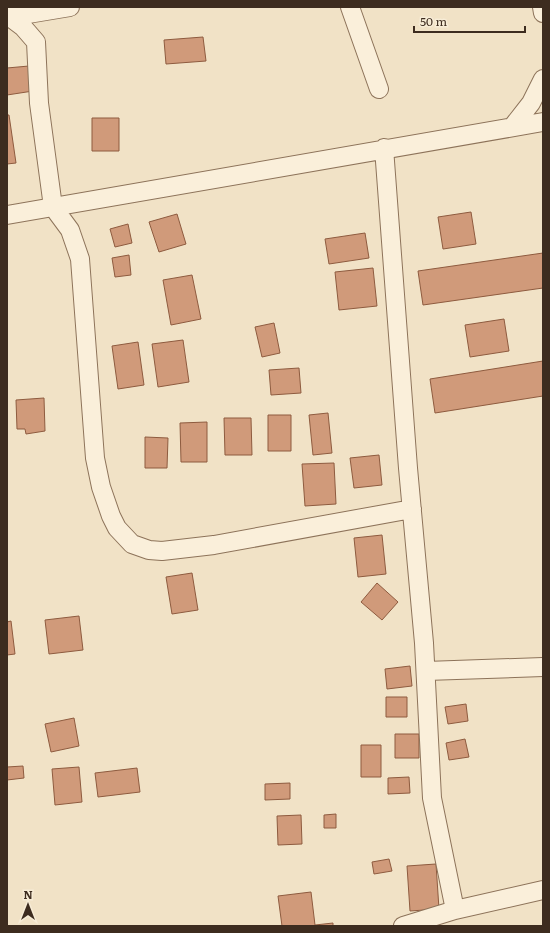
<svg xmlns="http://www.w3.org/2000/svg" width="550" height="933" font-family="Literata,serif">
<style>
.building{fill:#d09a7a;stroke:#8e5b3f}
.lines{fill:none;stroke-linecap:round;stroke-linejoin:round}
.minor-casing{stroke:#8d735a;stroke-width:20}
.minor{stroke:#faefda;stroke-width:18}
</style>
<rect width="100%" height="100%" fill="#f1e2c6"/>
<path class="building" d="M203 37 206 61 166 64 164 40Z
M29 66 33 91 7 95V68Z
M7 115H9L16 163 7 164Z
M92 118H119V151H92Z
M471 212 476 244 443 249 438 217Z
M177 214 186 244 159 252 149 222Z
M128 224 132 243 115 247 110 229Z
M365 233 369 258 329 264 325 239Z
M543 253V288L423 305 418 271Z
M129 255 131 275 115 277 112 258Z
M373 268 377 306 339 310 335 272Z
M192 275 201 319 171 325 163 280Z
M504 319 509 351 470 357 465 325Z
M274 323 280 353 262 357 255 327Z
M183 340 189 382 158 387 152 344Z
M138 342 144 385 118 389 112 346Z
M543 361V396L435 413 430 379Z
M299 368 301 393 271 395 269 370Z
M44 398 45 431 26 434 25 429H17L16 400Z
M328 413 332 453 313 455 309 415Z
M268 415H291V451H268Z
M224 418H251L252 455H225Z
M207 422V462H181L180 423Z
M145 437 168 438 167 468H145Z
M379 455 382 485 354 488 350 458Z
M334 463 336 504 305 506 302 464Z
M382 535 386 574 358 577 354 538Z
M192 573 198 610 172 614 166 577Z
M377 583 398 602 382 620 361 602Z
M79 616 83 650 49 654 45 620Z
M11 621 15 654 7 655V622Z
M410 666 412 686 387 689 385 669Z
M386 697H407V717H386Z
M466 704 468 721 448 724 445 707Z
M74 718 79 746 51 752 45 724Z
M395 734H419V758H395Z
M465 739 469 757 449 760 446 743Z
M361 745H381V777H361Z
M23 766 24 778 7 780V767Z
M79 767 82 802 55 805 52 769Z
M137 768 140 792 98 797 95 773Z
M409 777 410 793 388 794V778Z
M290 783V799L265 800V784Z
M336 814V828H324V815Z
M301 815 302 844 278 845 277 816Z
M389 859 392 871 374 874 372 862Z
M436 864 439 909 410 911 407 866Z
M311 892 315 925 333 923V926H282L278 896Z"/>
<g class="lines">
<defs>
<path id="minor" d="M350 7 379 89
M542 7 543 13
M7 15 23 27 36 42 39 103 53 207 70 230 80 259 95 458 101 487 111 516 117 528 132 544 149 550 162 551 214 545 412 509
M10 17 70 7
M513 126 531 103 543 79
M384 148 408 468 424 643 432 798 455 910
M7 215 543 122
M426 671 543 667
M403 926 455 910 543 890"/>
</defs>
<use href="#minor" class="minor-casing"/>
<use href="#minor" class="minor"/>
</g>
<rect width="550" height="933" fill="none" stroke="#3d2c1f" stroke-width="16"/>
<g transform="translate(28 905)" stroke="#f7ecd6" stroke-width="3" paint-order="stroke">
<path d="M0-3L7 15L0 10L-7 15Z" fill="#3d2c1f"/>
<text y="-6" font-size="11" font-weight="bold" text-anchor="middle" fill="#3d2c1f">N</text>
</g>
<path d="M414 26v6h111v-6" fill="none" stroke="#3d2c1f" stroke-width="2"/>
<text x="420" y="26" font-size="12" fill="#3d2c1f" stroke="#f7ecd6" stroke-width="3" paint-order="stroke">50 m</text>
</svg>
